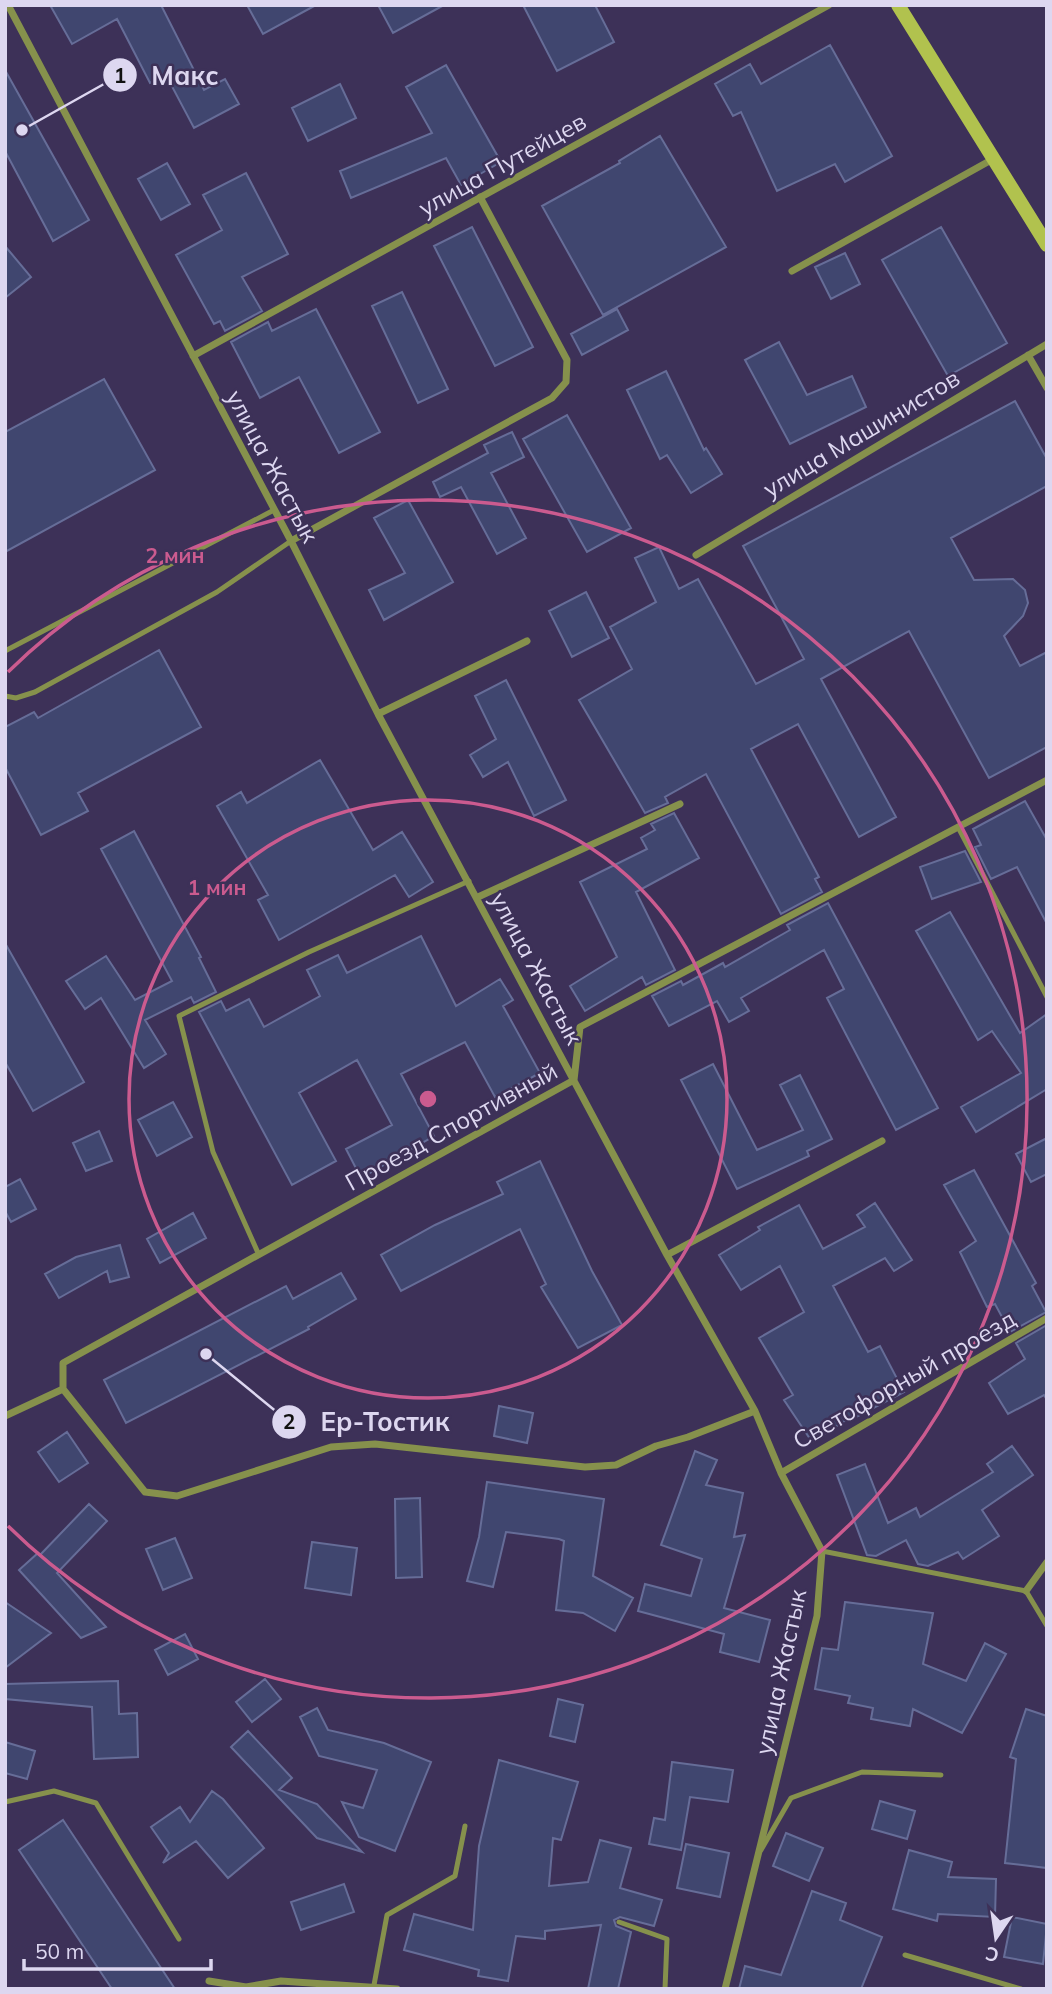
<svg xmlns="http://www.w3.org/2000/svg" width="1052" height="1994" font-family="Mulish,sans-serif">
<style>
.building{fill:#40466f;stroke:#666d98;stroke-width:2}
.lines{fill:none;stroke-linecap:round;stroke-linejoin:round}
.lane{stroke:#86914c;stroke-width:5}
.street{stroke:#86914c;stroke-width:7}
.secondary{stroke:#b1c24e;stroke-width:14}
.ring{fill:none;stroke:#cb5b8f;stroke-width:3.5}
.labels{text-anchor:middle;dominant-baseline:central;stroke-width:5;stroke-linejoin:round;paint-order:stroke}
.street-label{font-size:24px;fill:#ddd7f0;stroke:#3d3158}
.centre{fill:#cb5b8f;stroke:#3d3158;stroke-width:3.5}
.ring-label{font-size:21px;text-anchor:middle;font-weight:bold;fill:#cb5b8f;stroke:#3d3158;stroke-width:5;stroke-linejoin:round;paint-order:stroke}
.leader{fill:none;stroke:#ddd7f0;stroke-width:2.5}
.callout-dot{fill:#ddd7f0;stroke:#3d3158;stroke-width:2.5}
.mark-label{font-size:21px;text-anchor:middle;font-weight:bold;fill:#111}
.callout-label{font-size:26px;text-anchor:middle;font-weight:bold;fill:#ddd7f0;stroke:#3d3158;stroke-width:5;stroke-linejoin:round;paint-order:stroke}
</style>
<rect width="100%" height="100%" fill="#3d3158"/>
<path class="building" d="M50 5H161L204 90 225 79 239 104 194 128 166 75 150 83 117 19 72 44Z
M247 5H316L263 34Z
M378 5H444L393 33Z
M523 5H595L614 42 557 71Z
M830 45 892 156 845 182 835 164 777 191 741 112 733 116 715 84 750 64 761 84Z
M446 65 501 162 461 185 446 158 351 198 340 171 432 133 406 87Z
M5 70 89 220 53 241 5 151Z
M340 84 356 118 308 141 292 108Z
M660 136 726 247 603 315 542 206 620 163 619 161Z
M167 163 190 204 161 220 138 179Z
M246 173 288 254 242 277 262 311 225 331 220 321 214 324 176 255 222 230 203 195Z
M472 227 533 347 495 366 434 246Z
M941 227 1007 343 948 376 882 260Z
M5 246 31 277 5 298Z
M845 253 860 284 831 299 815 267Z
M402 292 448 389 418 403 372 306Z
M316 309 380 432 339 453 299 377 260 398 231 342 268 322 272 331Z
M617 309 628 330 582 355 571 334Z
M779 342 807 395 852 376 866 407 790 444 745 360Z
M666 371 704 450 706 448 722 474 691 493 667 455 660 459 627 390Z
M104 379 155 470 5 552V432Z
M1015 401 1047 459V486L951 538 974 580 1013 579 1025 590 1028 603 1023 616 1004 636 1020 666 1047 652V747L989 778 909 631 821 679 896 817 859 837 798 724 751 749 819 877 815 879 822 892 781 914 706 774 665 797 668 803 645 813 579 700 632 669 610 627 656 602 635 558 659 547 679 589 698 579 756 684 804 659 743 546Z
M567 415 631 528 587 552 523 439Z
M512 432 524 457 491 473 526 538 497 554 461 487 440 497 433 482 488 453 484 445Z
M408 500 453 582 384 620 369 590 405 573 374 518Z
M586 592 609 638 572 657 549 611Z
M159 650 201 727 78 793 88 811 41 835 5 767V727L34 712 38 718Z
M506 680 566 800 534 816 508 762 483 777 470 755 496 739 475 696Z
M320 760 373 850 402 832 433 882 409 897 395 875 279 940 258 900 268 895 217 806 241 792 247 803Z
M1025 801 1047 840V924L1017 867 991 879 975 847 981 845 973 829Z
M674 813 699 858 636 892 675 970 646 985 642 977 585 1011 570 986 617 957 580 882 647 849 641 838 655 830 651 824Z
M134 831 201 957 199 958 216 992 194 1003 191 997 145 1020 166 1054 144 1068 101 998 85 1009 66 981 106 956 135 1000 172 981 101 849Z
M965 851 981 882 932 899 920 867Z
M828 903 938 1108 896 1130 827 998 844 989 824 950 741 998 749 1011 729 1022 717 1001 669 1026 652 996 681 981 683 985 723 963 725 967 790 930 787 925Z
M950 912 1020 1033 1047 1014V1089L976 1132 961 1107 1021 1073 992 1031 978 1040 916 931Z
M421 936 456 1006 500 979 513 1000 503 1006 540 1073 495 1097 465 1042 401 1074 434 1136 361 1178 346 1149 392 1125 357 1060 299 1093 336 1161 292 1185 199 1012 221 1001 226 1011 249 999 264 1027 320 996 307 970 338 955 347 973Z
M5 943 84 1082 33 1111 5 1062Z
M713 1064 757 1150 803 1130 780 1085 800 1075 832 1139 807 1151 809 1156 737 1189 681 1080Z
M173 1102 192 1137 157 1156 138 1120Z
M99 1131 112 1161 86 1171 73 1143Z
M1047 1138V1174L1031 1182 1016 1154Z
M540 1161 592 1271 622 1325 578 1348 541 1287 546 1284 520 1229 401 1291 381 1255 435 1225 503 1194 497 1182Z
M974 1170 1036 1283 1032 1286 1046 1312 1010 1332 995 1304 987 1307 960 1252 976 1241 944 1185Z
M20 1179 36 1209 11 1222 5 1211V1187Z
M875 1203 912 1260 894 1271 885 1258 833 1286 868 1352 880 1346 904 1392 858 1416 857 1413 812 1442 784 1400 793 1395 759 1338 804 1312 780 1266 741 1290 719 1255 760 1230 758 1227 799 1205 823 1249 865 1227 857 1215Z
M193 1213 206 1238 160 1263 147 1239Z
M120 1245 129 1277 110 1282 107 1271 59 1298 45 1274 76 1257Z
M341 1273 356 1299 308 1327 309 1329 126 1423 104 1380 286 1286 293 1299Z
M1047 1325V1400L1044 1395 1008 1414 989 1383 1025 1359 1016 1343Z
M499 1406 533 1413 527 1443 494 1436Z
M67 1432 88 1463 59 1482 38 1452Z
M1012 1446 1033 1475 982 1510 999 1536 963 1559 958 1552 928 1566 918 1564 906 1540 876 1556 867 1555 837 1475 865 1464 888 1523 916 1508 920 1517 993 1472 987 1464Z
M695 1451 717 1460 706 1485 743 1493 734 1537 745 1535 724 1608 770 1620 759 1662 720 1652 724 1634 638 1611 645 1584 691 1596 702 1559 661 1545Z
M487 1482 604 1499 593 1576 633 1598 615 1631 583 1613 556 1610 564 1541 559 1539 506 1532 493 1587 467 1581 479 1537Z
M420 1498 422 1577 396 1578 395 1499Z
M89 1504 107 1521 57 1573 106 1627 81 1638 19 1570 38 1553 40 1555Z
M175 1538 192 1578 163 1590 146 1549Z
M312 1542 357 1548 351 1595 305 1588Z
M5 1602 51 1633 5 1668Z
M845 1602 933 1613 923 1664 966 1681 985 1643 1006 1654 962 1733 913 1709 910 1726 871 1719 873 1708 848 1703 850 1696 815 1689 822 1648 838 1650Z
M185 1634 198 1659 168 1675 155 1650Z
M265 1679 281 1699 252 1722 236 1702Z
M118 1681 119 1714 137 1713 138 1757 94 1759 92 1707 5 1699V1684Z
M558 1699 583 1705 575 1742 550 1736Z
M317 1708 328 1730 384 1743 431 1762 395 1851 359 1837 342 1802 363 1808 377 1770 319 1756 300 1717Z
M1026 1709 1047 1716V1868L1005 1863 1016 1759 1010 1757Z
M248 1731 292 1778 279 1790 317 1804 362 1852 317 1838 231 1747Z
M5 1742 35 1751 27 1779 5 1773Z
M499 1760 578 1782 561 1840 553 1838 549 1886 588 1882 600 1840 631 1848 620 1888 662 1900 654 1926 620 1917 614 1920 616 1926 631 1932 618 1989H588L601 1925 545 1931V1939L516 1936 508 1981 478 1976 479 1970 404 1950 414 1914 473 1930 479 1846Z
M672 1762 733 1770 728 1802 690 1797 681 1850 649 1844 654 1818 665 1820Z
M212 1791 223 1799 264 1848 228 1878 196 1841 163 1863 169 1853 151 1827 180 1807 190 1822Z
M880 1801 915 1811 907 1839 872 1829Z
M63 1820 175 1989H112L19 1850Z
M786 1833 823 1848 809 1881 773 1866Z
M686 1844 729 1853 720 1897 677 1888Z
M909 1850 952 1862 948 1877 996 1879 995 1917 938 1914 937 1921 893 1909Z
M344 1884 354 1912 301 1930 291 1902Z
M812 1891 846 1903 840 1920 882 1937 861 1989H739L745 1966 781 1975Z
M1012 1917 1047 1924 1043 1964 1004 1957Z"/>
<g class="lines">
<path class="lane" d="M5 651 274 510
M5 696 16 698 35 692 217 592 291 541
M958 827 1047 997
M259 1255 213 1152 179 1016 309 952 469 881
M822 1551 1026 1591 1047 1626
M5 1802 54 1791 96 1803 179 1939
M761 1850 791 1798 862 1772 941 1775
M619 1922 667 1939 665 1989
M905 1955 1021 1989
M374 1985 387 1915 455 1876 465 1826"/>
<path class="street" d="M8 5 291 541 378 714 667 1255 755 1411 781 1473 822 1551 817 1616 725 1989
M792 271 993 159
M1028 355 1047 388
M193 356 829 5
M291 541 552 398 566 382 567 360 480 197
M696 555 1047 344
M378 714 527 641
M478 897 680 804
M667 1255 882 1141
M63 1389 145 1492 177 1496 331 1447 375 1444 585 1467 616 1465 656 1446 688 1437 755 1411
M5 1416 63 1389V1363L574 1080 580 1027 1047 780
M781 1473 1047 1318
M1026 1591 1047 1562
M209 1981 246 1987 281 1981 397 1989"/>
<path class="secondary" d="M898 5 1047 245"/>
</g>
<g class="ring">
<circle cx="428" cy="1099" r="299"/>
<path d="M8 672A599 599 0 1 1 8 1526"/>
</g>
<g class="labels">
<g class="street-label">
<text transform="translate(502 164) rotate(-29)">улица Путейцев</text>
<text transform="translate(861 433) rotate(-31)">улица Машинистов</text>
<text transform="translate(273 466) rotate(62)">улица Жастык</text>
<text transform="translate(537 968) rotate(62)">улица Жастык</text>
<text transform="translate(451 1126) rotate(-29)">Проезд Спортивный</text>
<text transform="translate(904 1379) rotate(-30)">Светофорный проезд</text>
<text transform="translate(780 1672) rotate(-78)">улица Жастык</text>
</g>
</g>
<circle cx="428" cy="1099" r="10" class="centre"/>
<g class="ring-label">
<text x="175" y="563">2 мин</text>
<text x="217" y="895">1 мин</text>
</g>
<path class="leader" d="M22 130L120 75M206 1354L289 1422"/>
<g class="callout-dot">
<circle cx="22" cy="130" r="7"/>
<circle cx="206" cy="1354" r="7"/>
<circle cx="120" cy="75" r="18"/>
<circle cx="289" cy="1422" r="18"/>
</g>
<g class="mark-label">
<text x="120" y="83">1</text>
<text x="289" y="1429">2</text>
</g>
<g class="callout-label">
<text x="185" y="85">Макс</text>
<text x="385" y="1431">Ер-Тостик</text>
</g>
<rect width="1052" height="1994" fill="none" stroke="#ddd7f0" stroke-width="14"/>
<g transform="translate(996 1938) rotate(193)" stroke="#3d3158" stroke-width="5" paint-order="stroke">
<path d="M0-5L12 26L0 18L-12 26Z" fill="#ddd7f0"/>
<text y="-10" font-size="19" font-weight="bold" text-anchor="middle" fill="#ddd7f0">С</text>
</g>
<path d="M24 1959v10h187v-10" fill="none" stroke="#ddd7f0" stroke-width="3.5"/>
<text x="35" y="1959" font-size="21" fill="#ddd7f0" stroke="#3d3158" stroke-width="5" paint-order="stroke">50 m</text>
</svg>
